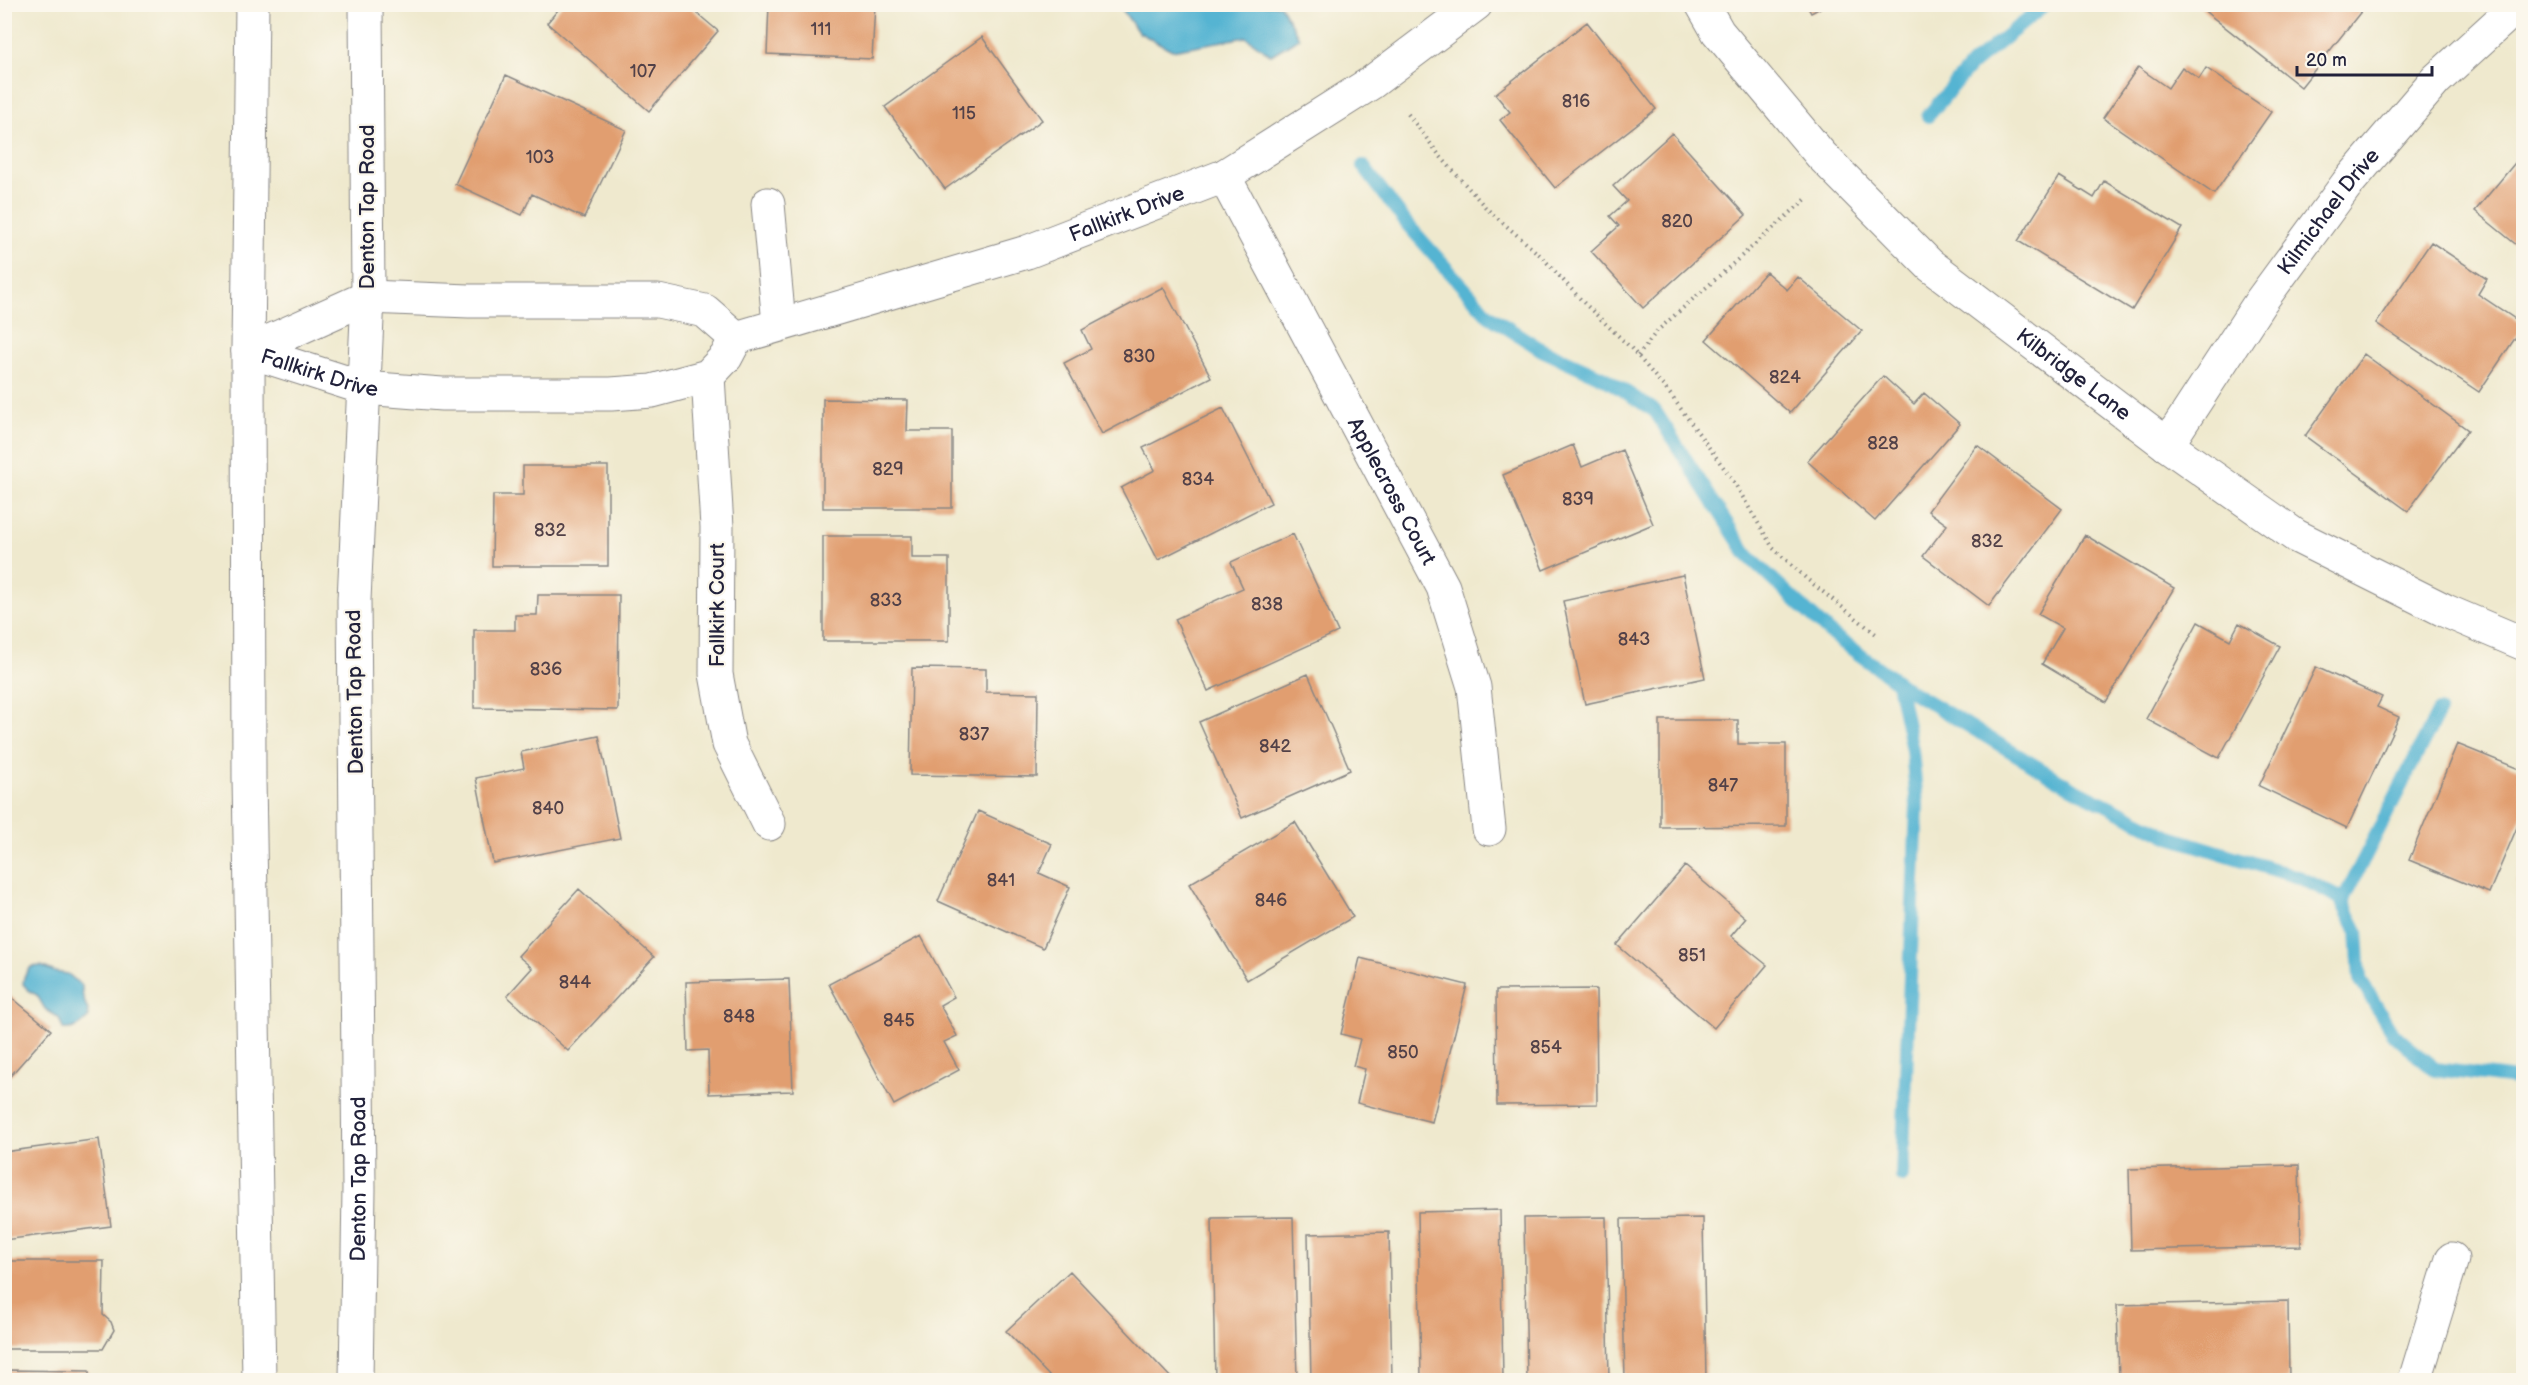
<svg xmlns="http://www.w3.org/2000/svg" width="2528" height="1385" font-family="'Balsamiq Sans',sans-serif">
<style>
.water{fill:#54b4d2;stroke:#3b6b86;stroke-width:1.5}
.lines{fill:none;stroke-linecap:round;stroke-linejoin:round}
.stream{stroke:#54b4d2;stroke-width:14}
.building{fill:#e19e70}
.minor-casing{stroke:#888684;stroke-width:35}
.major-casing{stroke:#888684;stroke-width:35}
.path{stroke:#888684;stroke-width:4;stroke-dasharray:1.5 4.5;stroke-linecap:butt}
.minor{stroke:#fff;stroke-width:33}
.major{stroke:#fff;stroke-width:33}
.labels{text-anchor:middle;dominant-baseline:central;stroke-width:4.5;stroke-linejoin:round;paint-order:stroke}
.number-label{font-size:18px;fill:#524148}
.street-label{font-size:21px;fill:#22223b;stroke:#fbf7ec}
</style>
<rect width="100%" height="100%" fill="#fbf7ec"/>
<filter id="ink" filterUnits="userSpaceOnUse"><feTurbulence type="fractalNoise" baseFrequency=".0167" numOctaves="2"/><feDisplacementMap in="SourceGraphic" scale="12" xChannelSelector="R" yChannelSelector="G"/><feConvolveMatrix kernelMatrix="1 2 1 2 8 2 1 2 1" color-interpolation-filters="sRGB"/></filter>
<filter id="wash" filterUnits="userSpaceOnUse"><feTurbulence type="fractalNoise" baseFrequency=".008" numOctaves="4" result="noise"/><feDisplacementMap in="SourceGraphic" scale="24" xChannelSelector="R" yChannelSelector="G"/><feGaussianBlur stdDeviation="1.35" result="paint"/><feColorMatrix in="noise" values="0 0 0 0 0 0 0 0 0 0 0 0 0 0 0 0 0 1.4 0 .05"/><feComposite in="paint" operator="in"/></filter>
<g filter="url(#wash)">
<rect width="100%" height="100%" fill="#efe9ce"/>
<path class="water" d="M1119 5H1280L1299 38 1271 55 1246 37 1172 50 1138 32Z
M41 966 55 972 68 974 82 986C81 1003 88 1002 89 1017 80 1026 75 1030 63 1029L59 1018 45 1009 37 995 29 991 23 984 24 977 31 967Z"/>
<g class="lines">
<path class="stream" d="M1928 116 1971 65 2046 4
M1363 166 1407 224 1489 316 1542 350 1604 378 1655 411 1747 555 1830 633 1907 689 2069 786 2170 837 2301 878 2340 898 2357 931 2360 979 2393 1034 2435 1069 2524 1080
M1898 683 1912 750 1917 805 1902 1176
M2342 902 2439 711"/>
</g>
<g id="blocks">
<path class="building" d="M563 4H686L718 31 649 111 547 23Z
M769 4H875L872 59 767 54Z
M1806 4H1828L1811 13Z
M2204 4H2367L2301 87 2201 8Z
M1587 22 1656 109 1555 188 1500 120 1510 112 1495 94Z
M982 37 1042 120 945 189 885 107Z
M2138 67 2168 88 2182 67 2199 79 2206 68 2271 112 2214 194 2103 118Z
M506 75 626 130 584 218 532 194 522 215 455 184Z
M1672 133 1746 215 1643 308 1591 251 1619 226 1610 216 1627 201 1613 186Z
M2524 152V251L2475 211Z
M2059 176 2094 198 2104 181 2182 228 2132 310 2018 241Z
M2431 242 2487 279 2478 294 2524 325 2479 392 2376 323Z
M1766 272 1787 290 1798 277 1862 331 1790 413 1706 340Z
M1163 287 1211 377 1102 434 1064 363 1091 349 1082 330Z
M2364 354 2468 430 2408 511 2305 436Z
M1883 376 1914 404 1924 393 1960 424 1875 521 1807 461Z
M823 399 908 400 907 431H952V508H823Z
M1223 408 1271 503 1158 560 1121 488 1155 470 1143 448Z
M1573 445 1582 467 1622 450 1653 524 1543 570 1503 475Z
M1977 445 2062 509 1989 606 1923 556 1947 525 1928 511Z
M523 466H608V566H492L493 495H523Z
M1293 534 1338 632 1208 691 1175 619 1243 588 1231 562Z
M2085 535 2174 588 2106 702 2042 664 2063 628 2038 614Z
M823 536H912V558H949V641H823Z
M1683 575 1705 678 1585 704 1563 601Z
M538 595H619L618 710 474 708V630H515V615H537Z
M2198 622 2230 640 2239 623 2280 646 2219 758 2146 719Z
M2316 667 2382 697 2377 707 2399 717 2347 828 2259 786Z
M912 668 986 669V692L1038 693 1037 777 910 775Z
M1308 674 1350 770 1242 818 1199 722Z
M1660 720H1738V744H1786V826L1660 827Z
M599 736 620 838 493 863 476 778 524 768 521 752Z
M2457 744 2524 771V811L2489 893 2409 860Z
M978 811 1052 844 1039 873 1070 887 1043 948 938 901Z
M1295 822 1353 917 1247 980 1189 884Z
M1685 866 1746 918 1731 936 1767 965 1714 1028 1617 945Z
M2523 866H2524V885L2517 883Z
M579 889 654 957 568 1051 507 996 532 968 518 956Z
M921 936 954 997 940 1005 957 1036 944 1042 959 1070 894 1105 829 984Z
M1360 958 1467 985 1432 1122 1357 1103 1365 1069 1353 1066 1360 1039 1341 1034Z
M789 979 793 1091 709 1094 708 1050 688 1051 686 982Z
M1596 989 1597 1104 1497 1105 1496 990Z
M4 991 51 1030 4 1083Z
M99 1139 111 1226 4 1240V1152Z
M2299 1165 2301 1246 2131 1250 2129 1169Z
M1500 1210 1503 1379 1421 1380 1418 1212Z
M1293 1217 1297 1380H1215L1212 1218Z
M1606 1217 1609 1380H1527L1524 1218Z
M1703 1218 1706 1380H1625L1621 1219Z
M1389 1232 1392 1380H1311L1308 1234Z
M4 1261H104L103 1315 111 1322 114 1330 103 1349H4Z
M1070 1271 1173 1380H1053L1006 1331Z
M2288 1301 2289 1380H2119L2117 1305Z
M4 1370 89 1371V1380H4Z"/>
</g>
</g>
<g filter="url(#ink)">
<use href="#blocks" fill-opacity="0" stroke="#888684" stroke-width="1.5"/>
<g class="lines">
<defs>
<g id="minor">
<path id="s1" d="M1702 4 1718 32 1821 155 1930 265 2167 445 2296 536 2446 611 2524 644"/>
<path id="s2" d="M1224 176 1443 587 1474 687 1489 829"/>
<path d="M768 204 779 324"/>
<path id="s3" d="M248 351 364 388 442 394H611L652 391 708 376 726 357 736 338 1027 252 1224 176 1371 83 1476 4"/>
<path d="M248 351 368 297 469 301H658L705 311 736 338"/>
<path d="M708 376 717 527 716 674 729 744 769 824"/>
<path id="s4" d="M2167 445 2261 301 2347 184 2436 80 2519 4"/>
<path d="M2415 1380 2452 1259"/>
</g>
<g id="major">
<path d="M252 4 248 351 249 778 259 1380"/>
<path id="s5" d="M356 1380 359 1189 354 600 368 297 366 4"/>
</g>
</defs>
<use href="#minor" class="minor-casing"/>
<use href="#major" class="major-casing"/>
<path class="path" d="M1408 114 1440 156 1487 209 1541 256 1584 303 1631 348 1670 394 1732 479 1773 548 1808 580 1876 634
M1638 356 1657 331 1806 199"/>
<use href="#minor" class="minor"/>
<use href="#major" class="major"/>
</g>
</g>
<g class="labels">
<g class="number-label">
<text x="821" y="29">111</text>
<text x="643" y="71">107</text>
<text x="1576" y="101">816</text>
<text x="964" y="113">115</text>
<text x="540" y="157">103</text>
<text x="1677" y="221">820</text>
<text x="1139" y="356">830</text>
<text x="1785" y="377">824</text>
<text x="1883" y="443">828</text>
<text x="888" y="469">829</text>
<text x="1198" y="479">834</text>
<text x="1578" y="499">839</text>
<text x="550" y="530">832</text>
<text x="1987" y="541">832</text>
<text x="886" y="600">833</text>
<text x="1267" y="604">838</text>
<text x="1634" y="639">843</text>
<text x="546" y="669">836</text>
<text x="974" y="734">837</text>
<text x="1275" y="746">842</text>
<text x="1723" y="785">847</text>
<text x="548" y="808">840</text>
<text x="1001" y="880">841</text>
<text x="1271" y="900">846</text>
<text x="1692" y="955">851</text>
<text x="575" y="982">844</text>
<text x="739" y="1016">848</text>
<text x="899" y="1020">845</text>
<text x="1546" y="1047">854</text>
<text x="1403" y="1052">850</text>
</g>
<g class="street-label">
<text transform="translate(367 207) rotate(-90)">Denton Tap Road</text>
<text stroke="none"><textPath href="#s4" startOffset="284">Kilmichael Drive</textPath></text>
<text stroke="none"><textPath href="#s3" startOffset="926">Fallkirk Drive</textPath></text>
<text stroke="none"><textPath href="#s3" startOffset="75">Fallkirk Drive</textPath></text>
<text stroke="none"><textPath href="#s1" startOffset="528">Kilbridge Lane</textPath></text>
<text stroke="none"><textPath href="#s2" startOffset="357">Applecross Court</textPath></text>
<text transform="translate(717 605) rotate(-90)">Fallkirk Court</text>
<text transform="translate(355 692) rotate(-91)">Denton Tap Road</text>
<text stroke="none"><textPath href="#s5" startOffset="201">Denton Tap Road</textPath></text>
</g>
</g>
<rect width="2528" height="1385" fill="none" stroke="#fbf7ec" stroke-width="24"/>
<path d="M2297 66v9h135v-9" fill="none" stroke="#22223b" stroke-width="3"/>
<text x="2306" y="66" font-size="18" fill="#22223b" stroke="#fbf7ec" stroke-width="4.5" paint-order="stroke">20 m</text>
</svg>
